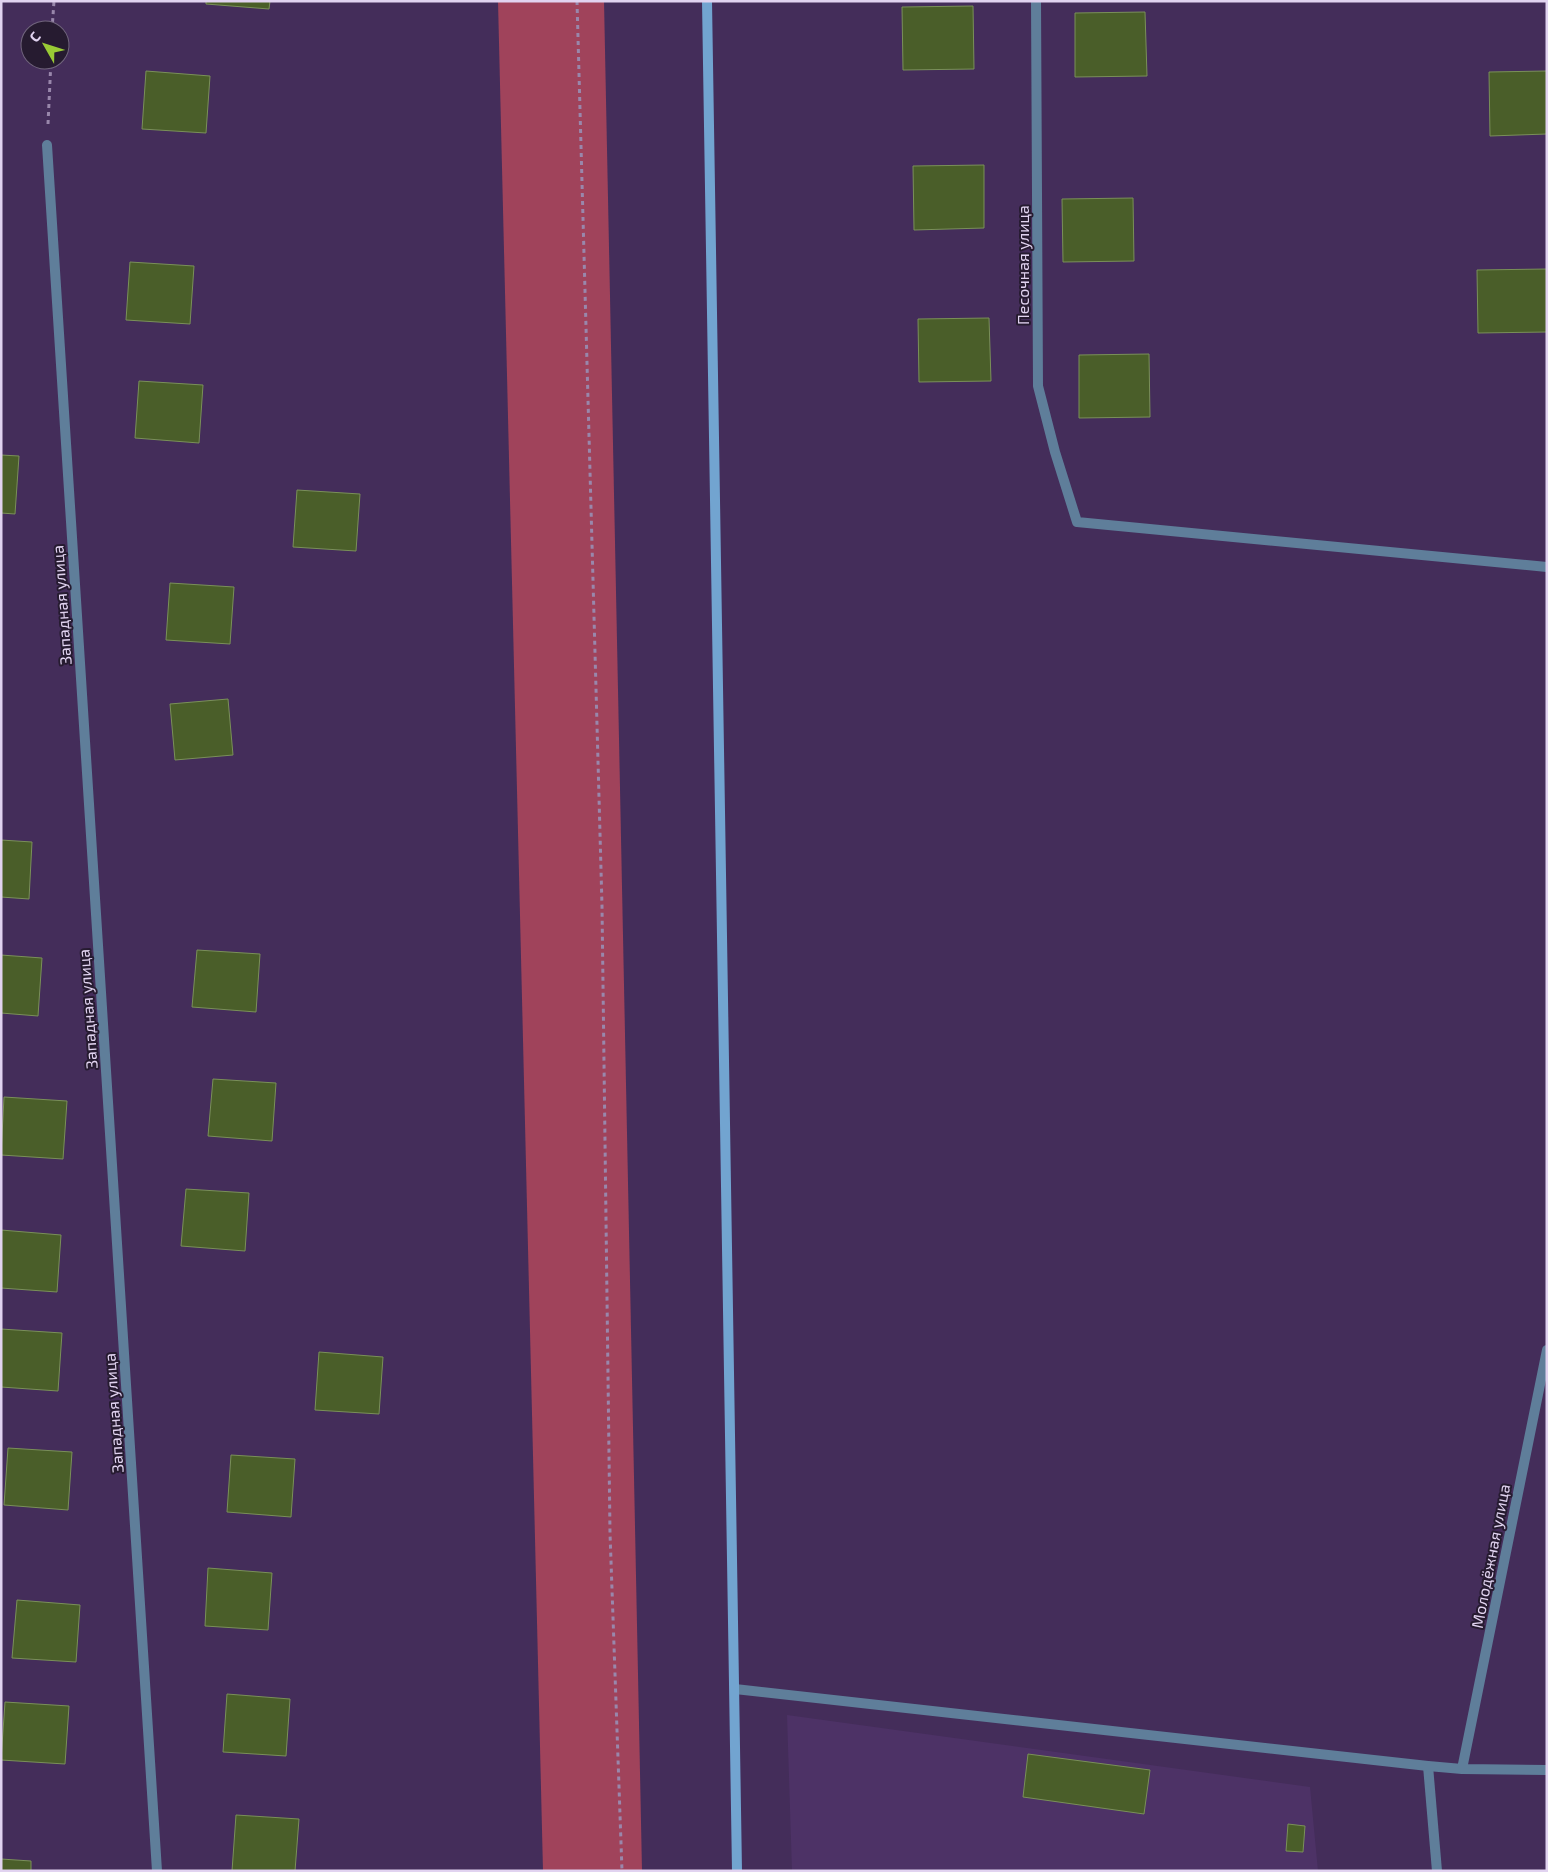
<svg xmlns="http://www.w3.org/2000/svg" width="1548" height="1872" font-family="'Exo 2',sans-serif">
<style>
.built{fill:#4d3266}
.forest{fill:#a0435b}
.building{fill:#4a5e29;stroke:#7a9059}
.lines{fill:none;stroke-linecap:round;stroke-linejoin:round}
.path{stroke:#9987ab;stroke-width:3;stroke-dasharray:4 4;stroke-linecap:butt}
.lane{stroke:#5f7e9a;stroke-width:10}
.street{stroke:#5f7e9a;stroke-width:10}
.secondary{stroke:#72a4d0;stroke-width:10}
.labels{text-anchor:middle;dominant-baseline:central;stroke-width:4;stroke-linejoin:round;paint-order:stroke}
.street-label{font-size:16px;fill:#e1d3f0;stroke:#261b30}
</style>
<rect width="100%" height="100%" fill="#442d5a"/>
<path class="built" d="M787 1715 1310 1787 1318 1871H792Z"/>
<path class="forest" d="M498 1H604L642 1871H543Z"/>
<path class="building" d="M206 1H270L269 9 206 4Z
M973 6 974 69 903 70 902 7Z
M1145 12 1147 76 1075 77V13Z
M146 71 210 76 206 133 142 129Z
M1547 71V134L1490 136 1489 72Z
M984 165V228L914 230 913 166Z
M1133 198 1134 261 1063 262 1062 199Z
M130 262 194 266 190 324 126 320Z
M1547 269V332L1478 333 1477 270Z
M989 318 991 381 919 382 918 319Z
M1149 354 1150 417 1079 418V355Z
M139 381 203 385 199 443 135 438Z
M1 455 19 456 15 514 1 513Z
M297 490 360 494 356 551 293 547Z
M170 583 234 587 230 644 166 640Z
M228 699 233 755 175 760 170 704Z
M1 840 32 842 29 899 1 897Z
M197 950 260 954 256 1012 192 1007Z
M1 955 42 958 38 1016 1 1013Z
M213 1079 276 1083 272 1141 208 1136Z
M4 1097 67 1101 63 1159 1 1155Z
M186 1189 249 1193 245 1251 181 1246Z
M1 1230 61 1235 57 1292 1 1288Z
M1 1329 62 1333 58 1391 1 1387Z
M319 1352 383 1357 379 1414 315 1410Z
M8 1448 72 1452 68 1510 4 1505Z
M231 1455 295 1459 291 1517 227 1512Z
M208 1568 272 1573 268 1630 205 1626Z
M17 1600 80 1605 76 1662 12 1658Z
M227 1694 290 1699 286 1756 223 1752Z
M5 1702 69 1706 65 1764 1 1760Z
M1028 1754 1150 1770 1144 1814 1023 1797Z
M236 1815 299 1819 295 1871H232Z
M1288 1824 1305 1826 1303 1852 1286 1851Z
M1 1859 31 1861V1871H1Z"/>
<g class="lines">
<path class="path" d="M577 1 602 906 610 1533 622 1871
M52 30 54 1
M48 124 51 60"/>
<path class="lane" d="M1428 1766 1437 1871"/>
<path class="street" d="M1036 1 1038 386 1055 452 1077 522 1547 567
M47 145 157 1871
M735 1689 1428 1766 1462 1769 1547 1770
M1462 1769 1547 1350"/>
<path class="secondary" d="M707 1 737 1871"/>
</g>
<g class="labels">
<g class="street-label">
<text transform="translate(1022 265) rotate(-90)">Песочная улица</text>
<text transform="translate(61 605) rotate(-94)">Западная улица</text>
<text transform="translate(87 1009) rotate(-94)">Западная улица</text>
<text transform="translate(113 1413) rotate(-94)">Западная улица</text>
<text transform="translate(1490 1556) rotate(-79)">Молодёжная улица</text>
</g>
</g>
<rect width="1548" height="1872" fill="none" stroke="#e1d3f0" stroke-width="5"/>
<g transform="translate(45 45) rotate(309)"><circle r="24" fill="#261b30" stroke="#71657d"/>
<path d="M0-4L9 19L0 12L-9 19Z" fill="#99cb35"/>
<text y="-8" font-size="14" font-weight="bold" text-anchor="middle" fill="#e1d3f0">С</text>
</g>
</svg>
